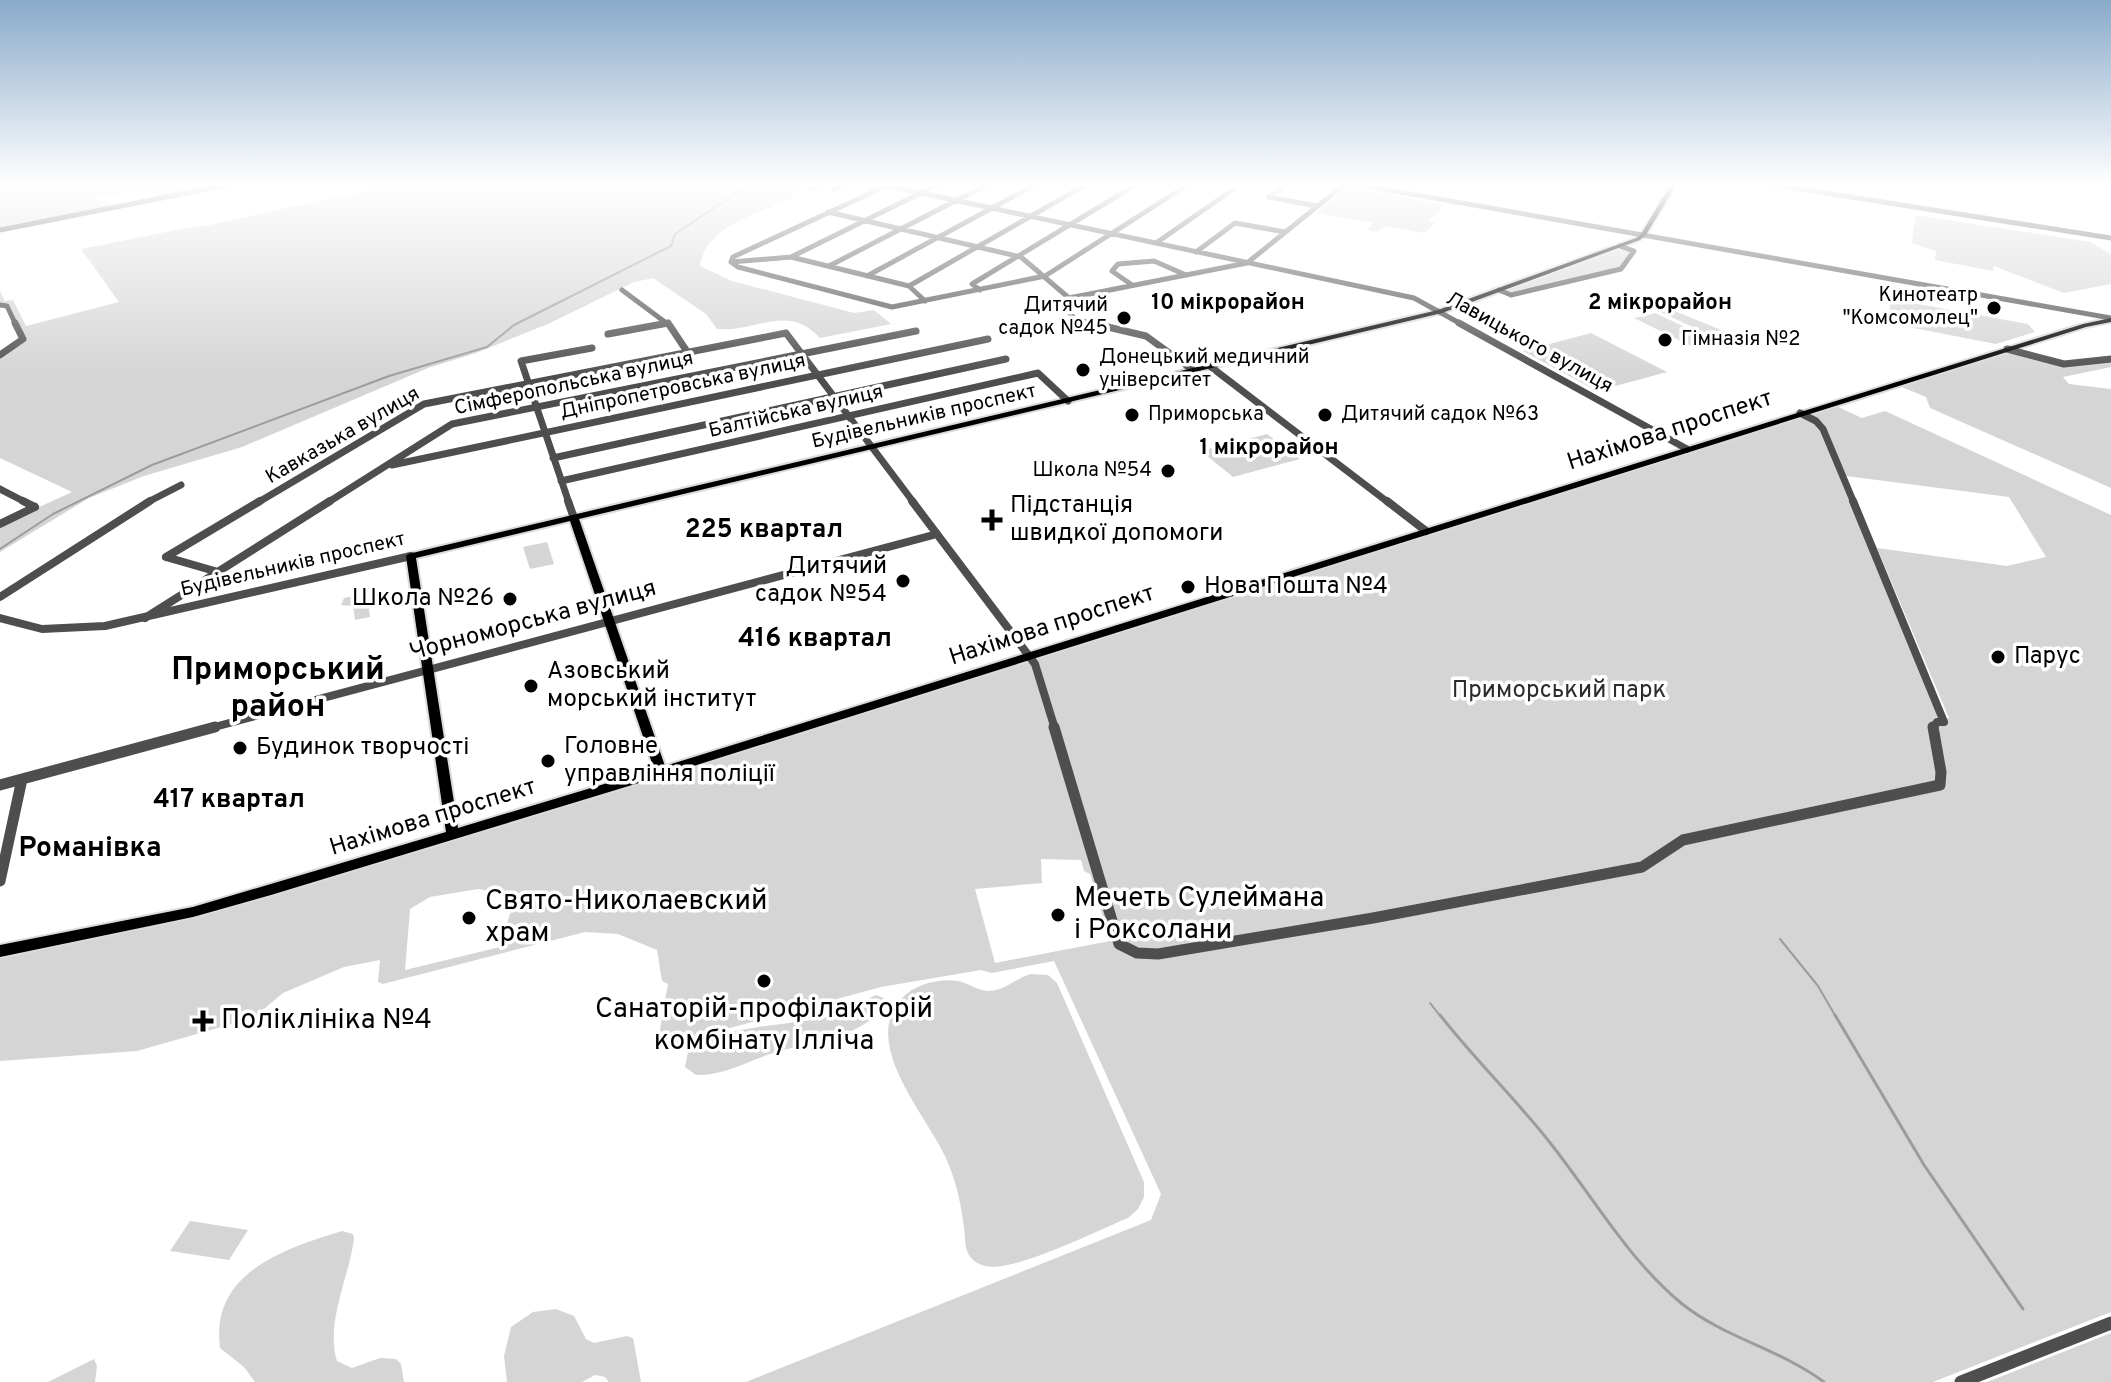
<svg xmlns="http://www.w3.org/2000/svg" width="2111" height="1382" font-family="Overpass,sans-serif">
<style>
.green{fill:#d5d5d5;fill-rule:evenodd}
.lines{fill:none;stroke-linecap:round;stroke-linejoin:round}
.stream-far1{stroke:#9c9c9c;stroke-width:2}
.stream{stroke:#9c9c9c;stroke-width:3}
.major-casing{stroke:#dbdbdb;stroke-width:4}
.minor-far4{stroke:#4e4e4e;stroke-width:5}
.minor-far3{stroke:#4e4e4e;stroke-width:7}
.minor-far2{stroke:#4e4e4e;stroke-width:8}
.minor-far1{stroke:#4e4e4e;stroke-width:11}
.minor{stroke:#4e4e4e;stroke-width:13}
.major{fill:#000;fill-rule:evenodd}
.poi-dot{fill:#000;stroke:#fff;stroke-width:3}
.labels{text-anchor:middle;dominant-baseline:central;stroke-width:7;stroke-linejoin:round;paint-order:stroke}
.far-poi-label{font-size:20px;fill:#000;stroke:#fff;text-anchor:start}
.far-street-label{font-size:20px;fill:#000;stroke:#fff}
.far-neighbourhood-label{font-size:22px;font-weight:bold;fill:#000;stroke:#fff}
.street-label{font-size:24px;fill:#000;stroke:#fff}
.poi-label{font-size:24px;fill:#000;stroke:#fff;text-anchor:start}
.park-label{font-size:24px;fill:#2c2c2c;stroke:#fff}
.neighbourhood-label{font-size:26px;font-weight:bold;fill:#000;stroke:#fff}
.quarter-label{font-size:28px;font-weight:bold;fill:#000;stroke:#fff}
.near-poi-label{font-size:28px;fill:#000;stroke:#fff;text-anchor:start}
.district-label{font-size:32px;font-weight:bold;fill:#000;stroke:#fff}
</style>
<rect width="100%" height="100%" fill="#fff"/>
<path class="green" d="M0 184H146C162 192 203 184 224 184L161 196 142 189 93 199 119 205 0 228Z
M395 184H797L792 198C759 214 706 225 700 266L732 281 854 313 874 310 891 324 820 338C788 302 755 333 717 329L706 314 653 278 634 282 550 323 476 353 428 368 242 447 144 476 89 498 0 552V525L72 492 0 458V356L26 339 10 306 0 303V291L5 301 13 300 26 326 119 302 81 249 196 226H205Z
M1348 187 1445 205 1428 221 1435 223 1425 233 1385 226 1378 232 1367 230 1373 223 1317 213Z
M1915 215 2090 242 2111 254V284L2064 293 1994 266 1993 271 1935 260 1936 251 1912 243Z
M1621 247 1632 251 1621 268 1511 293 1503 290Z
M1891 299 2028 324 2035 332 1996 344 1888 323Z
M1665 307 1726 332 1728 337H1715L1662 313 1660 309Z
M1655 313 1717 342 1695 348 1634 318Z
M1591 333 1667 372 1597 391 1523 351Z
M2011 350 2064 364 2111 359V367L2063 377 2069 384 2111 389V488L1930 408 1926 397 1897 385Z
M1834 405 1862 418 1885 411 2111 515V1312L1933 1382H746L1151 1220 1161 1194 1054 961 992 973 981 970 881 987 693 1038 692 1043 666 1051 660 1029 668 984 662 981 657 950 618 934 585 932 383 984 378 982 380 960 344 967 283 993 253 1018 137 1051 0 1061V953L191 915 1804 414 1821 430 1942 719 1949 718 1877 548 2007 566 2046 557 2009 497 1846 476 1826 431 1808 413ZM1041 859 1081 860 1084 871 1090 874 1110 941 995 963 975 889 1042 883ZM478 889 502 893 512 907 500 947 405 970 410 909 430 897Z
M1267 434 1300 459 1233 477 1201 451Z
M547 542 554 564 530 569 523 547Z
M379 591V597L368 602 370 617 355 620 353 606 341 605 344 598Z
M1031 974 1048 975 1057 983 1144 1182V1197L1138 1209 1128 1218C1098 1230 1014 1273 985 1266 977 1264 970 1259 967 1251 965 1245 965 1235 964 1227 961 1205 957 1184 948 1163 931 1119 858 1045 902 998 915 984 940 978 958 981 968 983 977 990 987 991 1003 992 1016 978 1031 974Z
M876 995 884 998C877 1037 803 1043 773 1053 748 1061 723 1076 696 1075L685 1067 688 1052C712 1025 795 1026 831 1016 847 1011 860 1002 876 995Z
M190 1221 248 1230 229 1260 170 1251Z
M342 1231 353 1234 354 1239C349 1277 325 1324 337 1361L352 1368 380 1358 396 1359 401 1364 404 1382H255L244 1367 220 1348C210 1273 283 1249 342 1231Z
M556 1309 574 1316 586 1339 594 1343 627 1336 633 1338 641 1382H609L605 1377 595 1375 582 1382H507L504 1356 511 1327 533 1312Z
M2111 1333V1382H1987Z
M94 1359 97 1366 95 1382H48Z"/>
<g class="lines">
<path class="stream-far1" d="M0 549 53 514 152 465 389 376 487 347 514 325 671 246 675 234 750 184
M1780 939 1818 986 1836 1017
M1430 1003 1441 1017"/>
<path class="stream" d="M1440 1015C1475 1060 1516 1099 1551 1144 1593 1197 1628 1259 1681 1303 1724 1338 1780 1349 1824 1382
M1835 1015 1924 1165 2023 1309"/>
<defs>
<path id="major" d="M1671 184H1677L1646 235 1640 240 1442 313 579 519 665 766 2083 324 2111 318V322L2086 327 665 775 271 895 193 917 0 957V945L193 907 446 832 406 556 408 554 1438 310 1636 238 1641 234ZM570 521 654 769 458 828 416 558Z"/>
</defs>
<use href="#major" class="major-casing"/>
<path class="minor-far4" d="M879 184 1414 298 1463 325
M1355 184 2111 318
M1768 184 2111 238
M811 189 822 184
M834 189 845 184
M1269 197 1317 206
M1269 197 1287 184
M828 212 1021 257 1069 298
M0 230 232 184
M1156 243 1241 184
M1196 252 1235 223 1285 232
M791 257 939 184
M731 262 738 267 892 307 1045 276 1189 184
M731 262 791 257 909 286 925 301
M731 262 733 257 888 185
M829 266 988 184
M867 276 1036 184
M1132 285 1112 271 1118 264 1154 261 1186 275
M909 286 1087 184
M622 290 669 325
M980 290 972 284 1137 184
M1499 290 1511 295 1621 269 1634 251 1620 246
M1069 298 1247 263 1345 184
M1069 298 1070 313 1074 319 1099 325
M0 305 7 306 16 325
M657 325 668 323"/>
<path class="minor-far3" d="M668 323 688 353
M1091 323 1146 336 1194 371
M1459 323 1687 449
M608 334 668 323
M2007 349 2064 364 2111 359
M0 355 23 339 15 323
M1211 367 1389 503
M1800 413 1816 421 1823 429 1854 503
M553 458 1006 359
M392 465 988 339
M561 481 1038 373 1068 401
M0 489 27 503
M146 503 181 485
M257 503 424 404 786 333 914 503
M327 503 452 424 916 331
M569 503 521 361 592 348"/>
<path class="minor-far2" d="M23 501 35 507
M568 501 574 518
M912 501 1035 664 1055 729
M1387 501 1426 531
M1853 501 1944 722H1937L1933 729
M0 524 35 507
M166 557 260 501
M166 557 218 572
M0 597 150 501
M0 618 42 629 105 626 411 556
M145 618 330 501
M207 729 937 534"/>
<path class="minor-far1" d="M1054 727 1119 944 1137 953 1158 954 1373 918 1642 867 1683 840 1940 785 1941 772 1933 727
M0 785 215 727
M0 881 22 779"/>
<path class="minor" d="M1961 1382 2111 1323"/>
<use href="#major" class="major"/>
</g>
<linearGradient id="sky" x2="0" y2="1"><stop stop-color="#89aaca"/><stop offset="0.49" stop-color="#fff"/><stop offset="1" stop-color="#fff" stop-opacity="0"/></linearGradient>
<rect width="2111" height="377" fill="url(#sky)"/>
<g class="poi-dot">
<circle cx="1994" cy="308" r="8"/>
<circle cx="1124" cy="318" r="8"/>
<circle cx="1665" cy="340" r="8"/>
<circle cx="1083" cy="370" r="8"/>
<circle cx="1132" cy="415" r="8"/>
<circle cx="1325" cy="415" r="8"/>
<circle cx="1168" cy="471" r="8"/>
<path d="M988 508h8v8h8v8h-8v8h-8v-8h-8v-8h8z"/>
<circle cx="903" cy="581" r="8"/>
<circle cx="1188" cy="587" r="8"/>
<circle cx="510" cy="599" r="8"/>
<circle cx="1998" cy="657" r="8"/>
<circle cx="531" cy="686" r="8"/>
<circle cx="240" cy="748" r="8"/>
<circle cx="548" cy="761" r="8"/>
<circle cx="1058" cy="915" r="8"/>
<circle cx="469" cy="918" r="8"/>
<circle cx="764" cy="981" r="8"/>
<path d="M199 1009h8v8h8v8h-8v8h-8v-8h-8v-8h8z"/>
</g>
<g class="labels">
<g class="far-poi-label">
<text x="1978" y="296" text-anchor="end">Кинотеатр<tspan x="1978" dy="23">"Комсомолец"</tspan></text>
<text x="1108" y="306" text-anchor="end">Дитячий<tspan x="1108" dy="23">садок №45</tspan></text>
<text x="1681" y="340">Гімназія №2</text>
<text x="1099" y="358">Донецький медичний<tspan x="1099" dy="23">університет</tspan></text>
<text x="1148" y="415">Приморська</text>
<text x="1341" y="415">Дитячий садок №63</text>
<text x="1152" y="471" text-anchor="end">Школа №54</text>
</g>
<g class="far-street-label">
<text transform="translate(1529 343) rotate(29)">Лавицького вулиця</text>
<text transform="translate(574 384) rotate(-12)">Сімферопольська вулиця</text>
<text transform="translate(683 387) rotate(-12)">Дніпропетровська вулиця</text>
<text transform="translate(796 412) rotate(-13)">Балтійська вулиця</text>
<text transform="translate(924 417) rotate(-13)">Будівельників проспект</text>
<text transform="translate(343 436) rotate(-30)">Кавказька вулиця</text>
<text transform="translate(293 565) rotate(-13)">Будівельників проспект</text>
</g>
<g class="far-neighbourhood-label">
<text x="1228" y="303">10 мікрорайон</text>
<text x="1660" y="303">2 мікрорайон</text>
<text x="1269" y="448">1 мікрорайон</text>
</g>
<g class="street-label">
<text transform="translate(1670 431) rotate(-18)">Нахімова проспект</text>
<text transform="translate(533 621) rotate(-15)">Чорноморська вулиця</text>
<text transform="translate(1052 626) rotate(-18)">Нахімова проспект</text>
<text transform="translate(433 818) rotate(-17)">Нахімова проспект</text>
</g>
<g class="poi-label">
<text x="1010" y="506">Підстанція<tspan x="1010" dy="28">швидкої допомоги</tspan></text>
<text x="887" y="567" text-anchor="end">Дитячий<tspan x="887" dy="28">садок №54</tspan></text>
<text x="1204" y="587">Нова Пошта №4</text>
<text x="494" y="599" text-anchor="end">Школа №26</text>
<text x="2014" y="657">Парус</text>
<text x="547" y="672">Азовський<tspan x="547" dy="28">морський інститут</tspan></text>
<text x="564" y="747">Головне<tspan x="564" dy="28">управління поліції</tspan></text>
<text x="256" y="748">Будинок творчості</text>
</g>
<g class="park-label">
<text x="1559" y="691">Приморський парк</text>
</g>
<g class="neighbourhood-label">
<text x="764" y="530">225 квартал</text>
<text x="815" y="639">416 квартал</text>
<text x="229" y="800">417 квартал</text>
</g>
<g class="quarter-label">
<text x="90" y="849">Романівка</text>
</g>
<g class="near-poi-label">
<text x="1074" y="899">Мечеть Сулеймана<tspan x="1074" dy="32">і Роксолани</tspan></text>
<text x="485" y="902">Свято-Николаевский<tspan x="485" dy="32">храм</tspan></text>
<text x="764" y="1010" text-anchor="middle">Санаторій-профілакторій<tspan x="764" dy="32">комбінату Ілліча</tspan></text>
<text x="221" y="1021">Поліклініка №4</text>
</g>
<g class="district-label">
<text x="278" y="671">Приморський<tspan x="278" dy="37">район</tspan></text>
</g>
</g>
</svg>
